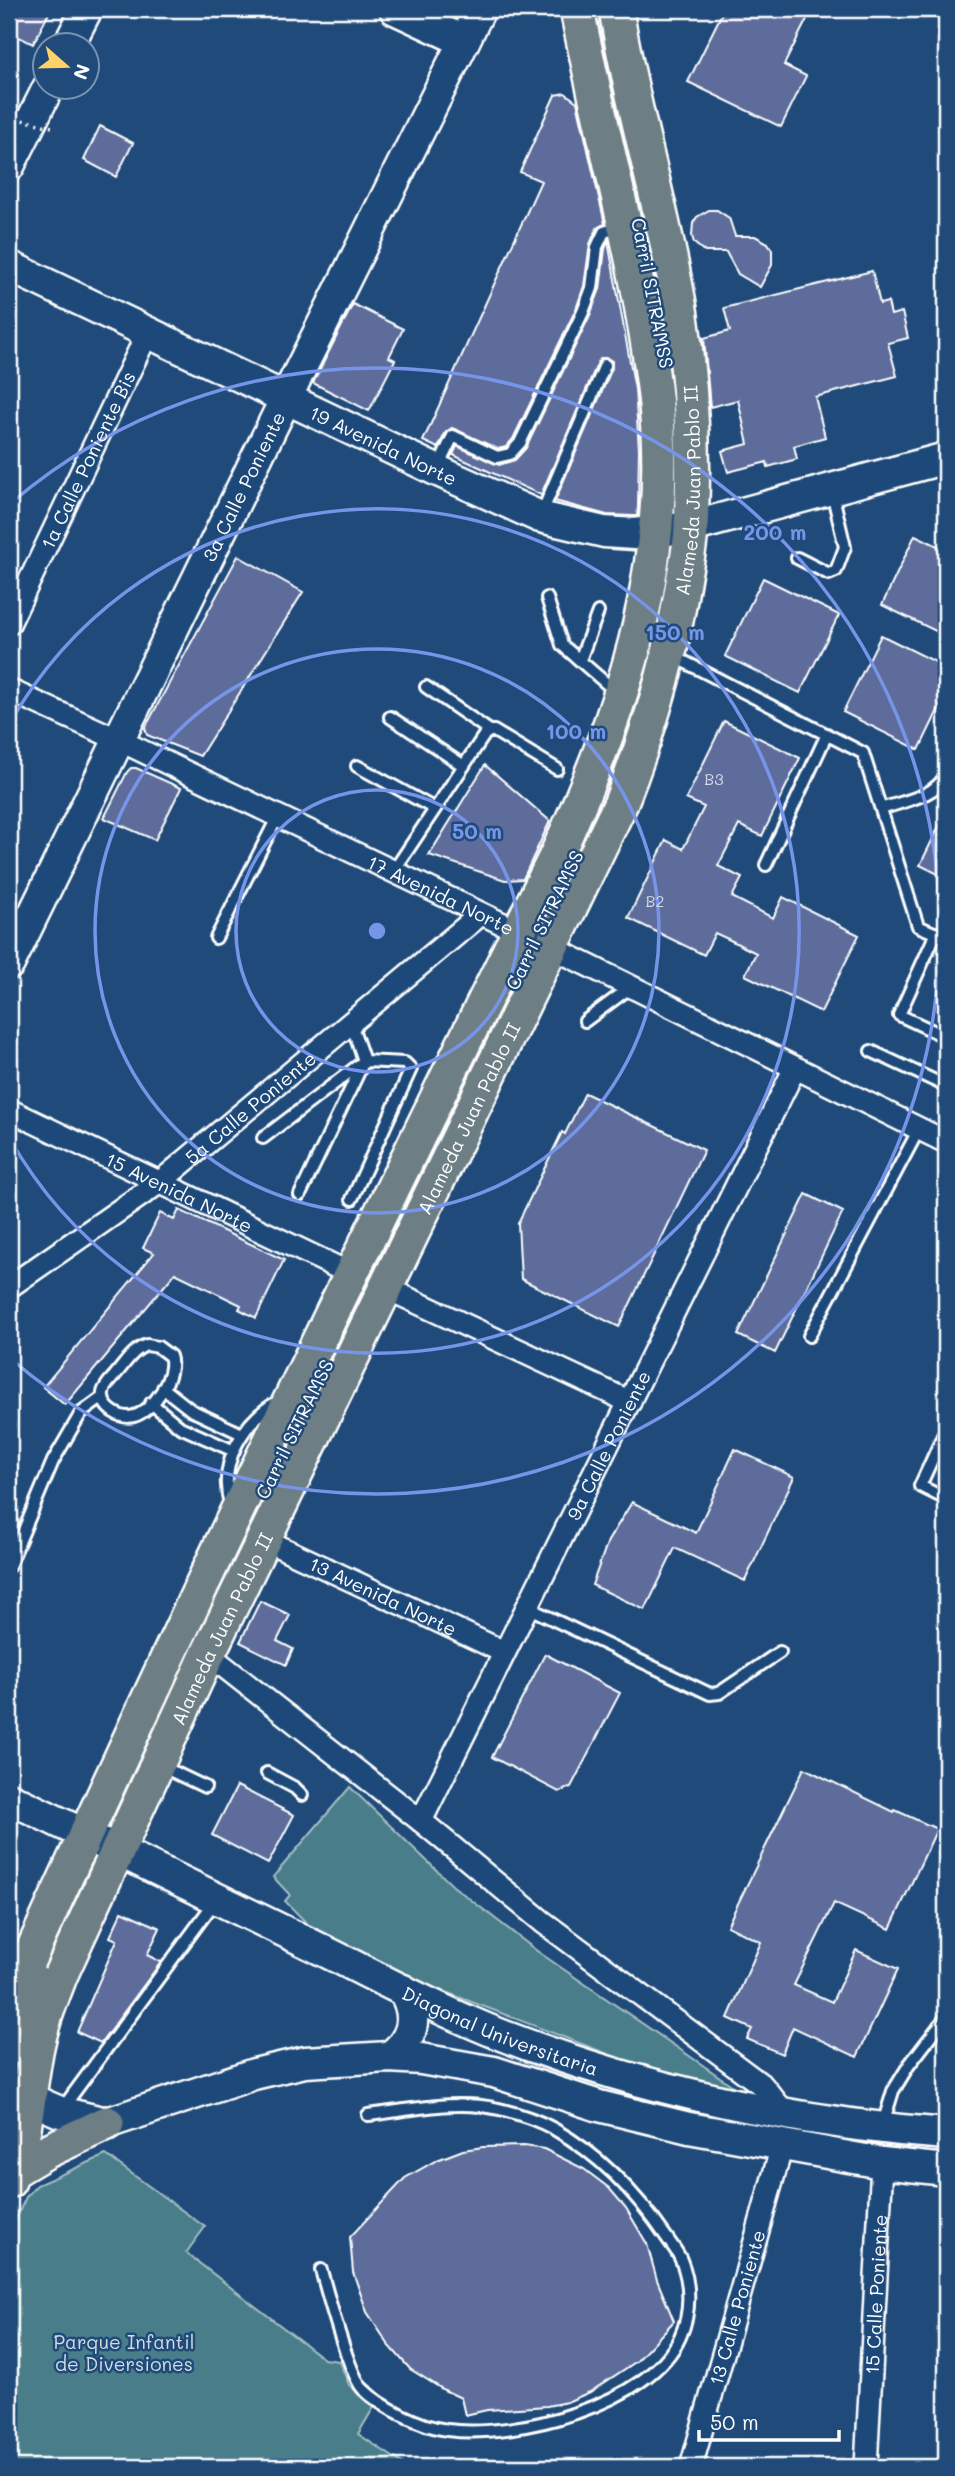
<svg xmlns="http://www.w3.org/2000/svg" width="955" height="2476" font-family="Mali,sans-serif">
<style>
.green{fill:#4a7d8a;stroke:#a4bec4;stroke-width:2}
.building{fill:#5d6c9a;stroke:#fff;stroke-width:2}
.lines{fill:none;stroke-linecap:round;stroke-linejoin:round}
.lane-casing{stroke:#fff;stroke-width:16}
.street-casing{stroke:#fff;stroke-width:26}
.secondary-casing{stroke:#fff;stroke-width:35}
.primary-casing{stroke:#fff;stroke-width:38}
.lane{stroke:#1f4a7a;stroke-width:10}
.street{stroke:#1f4a7a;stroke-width:21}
.secondary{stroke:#1f4a7a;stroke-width:30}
.primary{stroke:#6d7e84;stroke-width:33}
.path-bridge{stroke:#fff;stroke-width:3.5;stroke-dasharray:2 5;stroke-linecap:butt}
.ring{fill:none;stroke:#7795e8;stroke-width:3.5}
.labels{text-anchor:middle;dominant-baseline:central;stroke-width:5;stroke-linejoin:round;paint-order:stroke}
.number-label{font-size:16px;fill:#d6dae6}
.street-label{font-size:19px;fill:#fff;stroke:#1f4a7a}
.park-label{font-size:19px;fill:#d2dee2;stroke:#1f4a7a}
.centre{fill:#7795e8;stroke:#1f4a7a;stroke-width:3.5}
.ring-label{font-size:21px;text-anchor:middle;font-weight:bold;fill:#7795e8;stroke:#1f4a7a;stroke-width:5;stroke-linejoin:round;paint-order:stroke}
</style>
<rect width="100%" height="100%" fill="#1f4a7a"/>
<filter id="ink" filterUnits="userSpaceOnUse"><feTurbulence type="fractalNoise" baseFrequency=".0143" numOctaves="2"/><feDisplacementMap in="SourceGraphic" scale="14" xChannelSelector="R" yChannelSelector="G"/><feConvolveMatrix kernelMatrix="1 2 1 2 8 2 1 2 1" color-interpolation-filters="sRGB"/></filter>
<g filter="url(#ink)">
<path class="green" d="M350 1787 453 1886 537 1951 749 2097 684 2083 380 1967 319 1936 285 1901 290 1895 273 1877Z
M106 2155 205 2227 186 2253 324 2359 339 2361 349 2385 374 2407 358 2434 408 2467H9V2233L26 2197 37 2185Z"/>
<path class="building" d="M9 9H51L33 44 9 32Z
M724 9H812L784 65 806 76 781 127 688 82Z
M565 93 577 102 605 224 597 228 590 244 584 286 576 309 513 439 506 447 498 449 452 428 446 432 438 448 423 441 541 181 520 172 555 95Z
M100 126 133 143 116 177 84 160Z
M709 210H717L729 218 735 236H755L768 243 772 250V265L760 287 738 274 726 252H705L694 243 692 236 693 223 697 217Z
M608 241 635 389 639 449 638 507 637 516H634L607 515 555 501 612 368V361L607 358H601L598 362 541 495 453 455 457 446 499 465 515 460 526 448 590 315 600 289 605 249Z
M872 271 880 304 888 302 891 315 902 312 908 338 888 343 897 376 815 397 825 437 794 446 797 459 768 467 767 462 728 472 722 451 748 444 738 400 710 407 704 338 730 331 724 308Z
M353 304 403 329 389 357 395 360 369 411 313 383Z
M915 535 946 550V636L882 605Z
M238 556 303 592 200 756 147 735 145 728Z
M763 578 839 615 800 693 725 656Z
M881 635 946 667V694L919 750 843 712Z
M724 721 800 758 762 836 739 825 718 866 742 878 732 897 773 918 783 897 859 935 821 1012 745 975 756 953 730 940 715 933 704 955 628 918 666 840 683 849 704 807 686 799Z
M485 765 550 821 523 879 505 880 429 855Z
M131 768H136L181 788 155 840 104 818 127 772Z
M946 812V878L920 865Z
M585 1093 704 1150 619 1327 521 1279 518 1223 562 1132 565 1134Z
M806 1194 843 1212 775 1353 738 1335Z
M179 1210 284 1260 256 1318 239 1309 241 1305 175 1273 65 1405 43 1387 154 1253 143 1248 160 1213 174 1220Z
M735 1449 794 1477 745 1581 675 1548 645 1610 592 1585 608 1541 632 1502 696 1533Z
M260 1601 290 1615 277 1641 293 1649 286 1665 240 1642Z
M545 1654 620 1693 571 1787 559 1792 492 1757Z
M804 1768 894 1812 895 1810 937 1829 890 1929 834 1903 794 1985 832 2002 856 1950 898 1969 857 2057 793 2027 782 2054 747 2039 752 2029 728 2018 761 1942 727 1926Z
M237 1786 294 1815 268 1864 212 1835Z
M122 1911 160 1928 147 1955 161 1962 101 2043 77 2032 117 1940 110 1937Z
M524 2146 544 2149 584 2169 609 2188 626 2208 647 2244 657 2280 674 2321 637 2361 590 2392 567 2402 547 2406 487 2410 465 2415 461 2398 444 2390 410 2369 388 2344 367 2312 353 2272 350 2237 405 2178 437 2160 463 2150 483 2147Z"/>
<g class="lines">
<defs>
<path id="lane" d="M438 467 453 436 497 457 510 454 520 443 583 312 592 288 597 247 604 232 621 227
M541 515 605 365
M797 558 829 574 836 571 845 547 832 492
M547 598 562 645 616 692
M673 656 863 753 918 926 946 938
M580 660 598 612
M426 687 490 731
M390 717 464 766
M357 766 435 809
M881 809C903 801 936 797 946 774
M766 865 827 734
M393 872 485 734 490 731H494L557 769
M936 933 899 1015 946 1037
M216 938 278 816
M585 1021 631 987
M871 1051 946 1086
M263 1138 364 1061 405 1063 411 1069 352 1199
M300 1195 364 1061 351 1023
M809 1336 919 1129
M147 1345 158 1347 170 1356C177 1375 153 1411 134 1416 121 1420 101 1408 103 1393 104 1386 111 1380 115 1375 124 1365 133 1349 147 1345Z
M163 1388 191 1410 242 1434
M151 1403 180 1427 234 1451
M946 1429 920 1486 946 1499
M230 1504C218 1464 243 1420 279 1401
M9 1566 53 1461 81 1413 103 1397
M527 1607 710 1694 719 1693 780 1652
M159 1765 205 1787
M267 1773 295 1788 302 1795
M62 2109 216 1900
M882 2127 893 2091 909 2065 946 2017
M321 2270C327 2292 349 2375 363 2389 381 2407 422 2427 447 2430 515 2439 650 2405 680 2337 691 2313 691 2284 681 2260 678 2252 671 2244 667 2238 637 2194 600 2155 554 2129 538 2120 516 2113 499 2109 457 2099 411 2110 368 2115"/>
<g id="street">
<path id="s1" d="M9 624 148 332"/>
<path id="s2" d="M9 690 119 740 551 947 946 1142"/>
<path id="s3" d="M9 1110 351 1274"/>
<path id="s4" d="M9 1287 160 1182 481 914"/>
<path d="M386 1288 630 1402"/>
<path id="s5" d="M263 1539 504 1652"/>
<path d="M208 1654 421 1821 543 1922 763 2086 785 2113"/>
<path id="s6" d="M421 1821 795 1068"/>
<path id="s7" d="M691 2467 782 2146"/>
<path id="s8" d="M866 2467 882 2163"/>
</g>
<g id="secondary">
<path d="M395 9 464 41"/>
<path d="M68 46 87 9"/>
<path d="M9 166 48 88"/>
<path id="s9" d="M9 266 436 470 540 517 604 532 634 534 691 527 946 458"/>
<path id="s10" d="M9 964 286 398 480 9"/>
<path id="s11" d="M9 1798C107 1845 206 1893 304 1941 370 1973 435 2009 504 2036 644 2090 797 2123 946 2134"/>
<path d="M389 2057C414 2040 419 2016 403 1990"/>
<path d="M9 2090 60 2112 107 2123 254 2074 305 2062 389 2057 421 2059 494 2072 599 2106 689 2128 882 2163 946 2170"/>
</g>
<g id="primary">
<path d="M9 2003C183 1615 370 1233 558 852 626 704 675 552 654 387 638 259 601 135 577 9"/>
<path d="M9 2048 37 1983"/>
<path d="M13 2171 45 2152 107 2123"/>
<path id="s12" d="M9 2181C26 2140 28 2095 36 2052 41 2025 51 2000 61 1974L208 1654 620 805C649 732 671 660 683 582 686 563 691 544 691 525 695 453 691 379 680 309 663 208 632 110 616 9"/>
</g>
</defs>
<use href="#lane" class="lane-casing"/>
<use href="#street" class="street-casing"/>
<use href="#secondary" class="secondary-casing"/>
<use href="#primary" class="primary-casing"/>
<use href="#lane" class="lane"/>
<use href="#street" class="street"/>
<use href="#secondary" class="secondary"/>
<use href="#primary" class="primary"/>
<path class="path-bridge" d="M9 117 56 128"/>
</g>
</g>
<g class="ring">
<circle cx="377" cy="931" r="141"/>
<circle cx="377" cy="931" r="282"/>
<path d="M10 723A422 422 0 1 1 10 1139"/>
<path d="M11 503A563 563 0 1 1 11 1359"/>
</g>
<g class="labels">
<g class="number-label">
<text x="714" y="778">B3</text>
<text x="655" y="900">B2</text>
</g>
<g class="street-label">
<text transform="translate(653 293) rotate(79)">Carril SITRAMSS</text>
<text stroke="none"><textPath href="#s9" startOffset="415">19 Avenida Norte</textPath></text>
<text stroke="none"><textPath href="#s1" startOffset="182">1a Calle Poniente Bis</textPath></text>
<text stroke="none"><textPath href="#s10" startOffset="532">3a Calle Poniente</textPath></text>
<text stroke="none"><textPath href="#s12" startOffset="1834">Alameda Juan Pablo II</textPath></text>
<text stroke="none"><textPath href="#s2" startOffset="478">17 Avenida Norte</textPath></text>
<text transform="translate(544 920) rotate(-64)">Carril SITRAMSS</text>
<text stroke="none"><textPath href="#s4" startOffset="301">5a Calle Poniente</textPath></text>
<text stroke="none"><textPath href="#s12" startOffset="1162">Alameda Juan Pablo II</textPath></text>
<text stroke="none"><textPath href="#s3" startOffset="189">15 Avenida Norte</textPath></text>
<text transform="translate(294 1429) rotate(-64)">Carril SITRAMSS</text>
<text stroke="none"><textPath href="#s6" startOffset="420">9a Calle Poniente</textPath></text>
<text stroke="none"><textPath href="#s5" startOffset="133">13 Avenida Norte</textPath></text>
<text stroke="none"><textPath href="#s12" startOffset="595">Alameda Juan Pablo II</textPath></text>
<text stroke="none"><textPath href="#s11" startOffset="544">Diagonal Universitaria</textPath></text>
<text stroke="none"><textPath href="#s8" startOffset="173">15 Calle Poniente</textPath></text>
<text stroke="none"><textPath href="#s7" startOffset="166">13 Calle Poniente</textPath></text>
</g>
<g class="park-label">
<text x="124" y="2341">Parque Infantil<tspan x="124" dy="22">de Diversiones</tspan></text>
</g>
</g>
<circle cx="377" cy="931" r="10" class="centre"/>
<g class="ring-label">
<text x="775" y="540">200 m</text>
<text x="675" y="640">150 m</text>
<text x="576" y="739">100 m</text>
<text x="477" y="839">50 m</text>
</g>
<rect width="955" height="2476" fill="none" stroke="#1f4a7a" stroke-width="35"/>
<rect x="18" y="18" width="920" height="2441" fill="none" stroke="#fff" stroke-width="2.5" filter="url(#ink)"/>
<g transform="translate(66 66) rotate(110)"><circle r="33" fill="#1f4a7a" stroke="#7992af" stroke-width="2"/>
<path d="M0-5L12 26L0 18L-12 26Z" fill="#ffd166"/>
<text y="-10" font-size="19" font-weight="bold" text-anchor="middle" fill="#ffffff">N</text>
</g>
<path d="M699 2430v10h140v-10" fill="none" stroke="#ffffff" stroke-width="3.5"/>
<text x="710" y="2430" font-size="21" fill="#ffffff" stroke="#1f4a7a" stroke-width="5" paint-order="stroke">50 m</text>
</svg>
